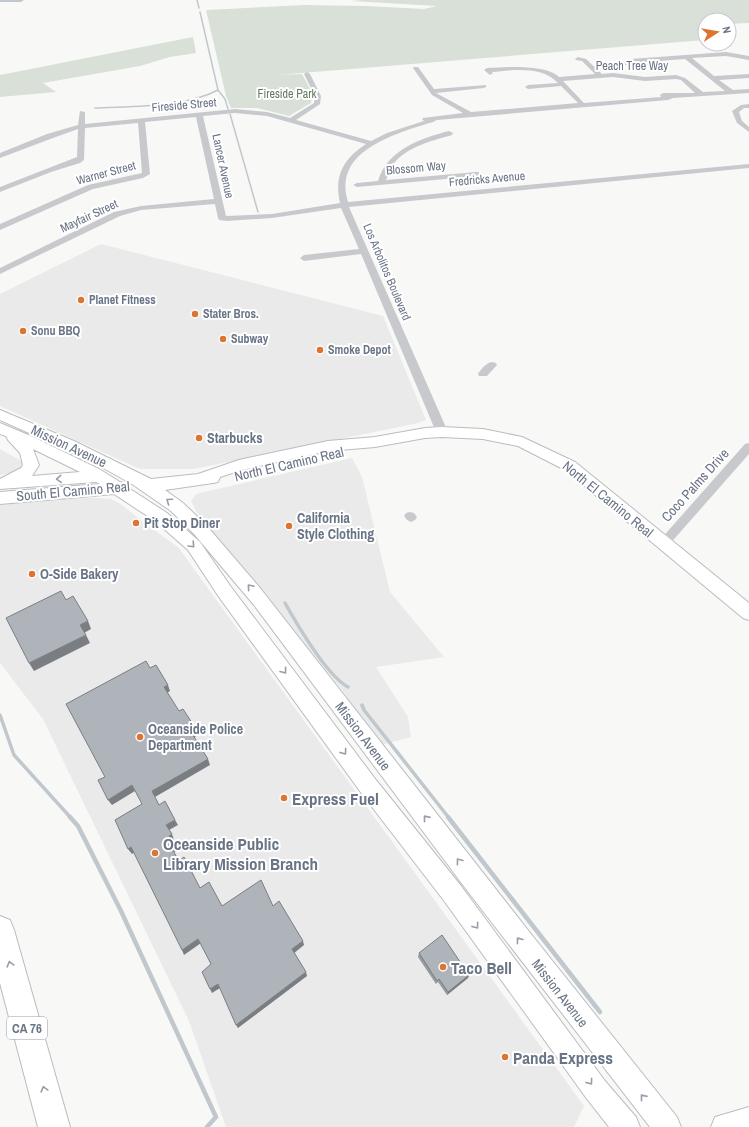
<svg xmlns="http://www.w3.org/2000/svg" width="749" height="1127" font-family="'Archivo Narrow',sans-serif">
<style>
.built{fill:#e9eae9}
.green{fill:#d9e0d7}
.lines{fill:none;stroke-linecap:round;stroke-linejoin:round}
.stream-far2{stroke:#c0c8cd;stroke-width:1.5}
.stream-far1{stroke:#c0c8cd;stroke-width:3.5}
.stream{stroke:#c0c8cd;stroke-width:4.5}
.river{fill:#c0c8cd;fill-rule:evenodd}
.major-casing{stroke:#babcc1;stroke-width:2}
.highway-casing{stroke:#b9bbbf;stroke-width:2}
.minor{fill:#c7c9cd;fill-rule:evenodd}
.major{fill:#fff;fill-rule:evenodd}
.highway{fill:#fff;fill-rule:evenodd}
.wall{fill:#969ba1}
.shaded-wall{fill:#7a7e83}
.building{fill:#afb4bb;stroke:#7a7e83}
.oneway{stroke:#969eaa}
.poi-dot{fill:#de7431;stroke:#fff;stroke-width:1.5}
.labels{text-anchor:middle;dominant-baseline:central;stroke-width:4;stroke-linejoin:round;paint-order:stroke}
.far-street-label{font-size:12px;fill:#697486;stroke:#fff}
.far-park-label{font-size:12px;fill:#647963;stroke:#fff}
.far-poi-label{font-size:12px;font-weight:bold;fill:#697486;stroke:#fff;text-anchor:start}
.shield{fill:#fff;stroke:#969eaa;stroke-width:1}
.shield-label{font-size:13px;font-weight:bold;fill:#697486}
.poi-label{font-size:14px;font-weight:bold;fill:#697486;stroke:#fff;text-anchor:start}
.street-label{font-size:14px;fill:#697486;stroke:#fff}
.near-poi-label{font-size:17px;font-weight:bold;fill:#697486;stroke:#fff;text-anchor:start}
</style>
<rect width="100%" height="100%" fill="#f8f9f6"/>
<path class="built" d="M101 244 383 316 426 420 418 423 194 469H140L0 406V294Z
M0 449 23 462 21 468 15 472 0 475Z
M352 458 362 477 390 592 444 657 376 667 408 717 411 737 381 745 342 690 197 513 191 501 196 494Z
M82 497 111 499 122 505 147 525 178 547 584 1106 574 1127H226L189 1021 43 719 0 663V505Z"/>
<path class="green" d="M362 0H749V23L729 24V20H705V40L277 75 302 74 313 94 311 103 289 116 257 108H231L226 96 206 10 304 5 366 6 424 9 437 6 351 1Z
M193 37 196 53 170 57 140 66 43 83 56 92 0 97V75Z"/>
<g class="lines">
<path class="stream-far2" d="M197 0 199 8
M200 12 218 90 225 99 228 109
M95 108C133 106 184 108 218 90
M230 114 258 212"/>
<path class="stream-far1" d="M285 603C298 626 326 675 348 687
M362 705 364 710 449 818
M0 715 14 755 71 818"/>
<path class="stream" d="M70 817 78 826 121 911 216 1117 207 1127
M448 817 600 1012"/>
<path class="river" d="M0 0H24L21 2H0Z"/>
<defs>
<path id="major" d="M0 410 74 441 151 479 198 474 239 460 328 441 375 437 425 428 442 427 483 429 522 437 575 462 749 603V620L743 618 565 470 518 446 483 439 442 437 425 438 375 447 328 451 242 470 220 477 218 482 213 483 165 490 183 503 206 525 260 588 531 934 677 1117 681 1127H650L466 889 254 605 194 534 171 511 132 484 87 459 0 420Z
M0 423 33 437 99 469 120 482 126 484 127 487 167 513 200 542 231 587 376 780 461 886 605 1081 636 1117 640 1127H609L587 1099 445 902 362 794 219 597 188 550 155 521 114 494 0 504V492L100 484 96 482 0 489V479L21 468 23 465 20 453 8 440 6 436 0 434ZM33 449 80 472 32 476 39 465Z
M749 1107V1127H711L715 1117Z"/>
<path id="highway" d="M0 916 10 920 14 930 70 1127H38L0 983Z"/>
</defs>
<use href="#major" class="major-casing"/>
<use href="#highway" class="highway-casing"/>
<path class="minor" d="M726 52 749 56V60L726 56 692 58 714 76 749 74V78L719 80 733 90 749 89V93L673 98 668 100 437 120 433 122C407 130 359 143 348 172 344 182 345 192 348 202L749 164V168L349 207 448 432 446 435H438L436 432 361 254 304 261 300 258 304 255 359 249 341 208 272 218 227 221 219 220 218 218 215 204 141 210 120 216 0 274V268L114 212 141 206 214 199 196 117 145 122 150 174 143 178 93 189 0 230V224L88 185 142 173 138 123 85 128 84 160 80 163 51 172 0 192V187L77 157 78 129 53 138 0 158V153L47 134 78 125 80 111 85 112V124L235 109 267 112 290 118 314 103 315 96 304 74 307 72 310 74 321 96 320 104 296 120 371 141 387 133 424 121 422 119 423 118 463 113 432 95 413 68 414 67H418L434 89 486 85V87L484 88 436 93 471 112 578 103 561 86 528 89 525 87 528 85 558 83C542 66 513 70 492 72L493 73 490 75 484 70 487 68C505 67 546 64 559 77L595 74 582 61 576 60 575 59 578 57 586 59 602 74 613 73 645 77 676 75 685 78 703 92 725 91 685 59 632 63 626 65 623 63 631 59ZM613 77 645 81 676 79 681 80 695 93H663L660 95 661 97 584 103 563 81ZM235 113 267 116 366 144C343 159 334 176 340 203L272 214 226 216 203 116Z
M749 104V108H744L739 112 742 121 749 127V132L737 123 732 111 741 105Z
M449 131 453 133 452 135C431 141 402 148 391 168 389 172 388 176 386 180L476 172H479V176L357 187 353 185 357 183 378 181C387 150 421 138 449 131Z
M492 362 496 363 497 365 487 376H479L478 374C481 369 486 363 492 362Z
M749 443V454L668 546 664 548 660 546 658 543 660 540 745 444Z
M410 512 414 513 417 517 415 520 411 522 407 520 404 516 406 513Z"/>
<use href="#major" class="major"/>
<use href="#highway" class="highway"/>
</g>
<path class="wall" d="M419 953 469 975 468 978 447 995 438 982 436 984 418 957Z"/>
<path class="shaded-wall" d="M88 621 91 629 84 633 80 625Z
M86 635 90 643 34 671 29 663Z
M168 685 170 691 167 693 164 687Z
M196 729 198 735 193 738 191 732Z
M208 759 210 765 155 797 152 791Z
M132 785 135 791 112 805 108 800Z
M175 820 178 825 169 830 166 825Z
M172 834 174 840 172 841 169 836Z
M174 845 177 851 174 852 171 847Z
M131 847 135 852 132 854 128 849Z
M198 939 201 943 184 955 182 950Z
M303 941 304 945 293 954 292 949Z
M306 972 307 976 238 1028 236 1025Z
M469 975 468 978 447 995 448 992Z
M218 984 220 988 212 993 210 989Z"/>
<path class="building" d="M61 591 66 600 73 596 88 621 80 625 86 635 29 663 6 618Z
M146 661 150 668 156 665 168 685 164 687 179 711 183 709 196 729 191 732 208 759 152 791 159 805 165 801 175 820 166 825 172 834 169 836 174 845 171 847 179 861 184 857 200 888 209 882 222 906 261 880 273 906 279 901 303 941 292 949 306 972 236 1025 218 984 210 989 202 972 211 964 198 939 182 950 131 847 128 849 115 820 142 804 132 785 108 800 98 780 105 777 66 704Z
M442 935 469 975 448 992 439 979 437 981 419 953Z"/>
<defs><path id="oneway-chevron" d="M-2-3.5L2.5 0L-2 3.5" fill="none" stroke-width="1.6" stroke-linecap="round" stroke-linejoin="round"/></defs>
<g class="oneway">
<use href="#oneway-chevron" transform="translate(59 479) rotate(176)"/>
<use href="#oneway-chevron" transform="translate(169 501) rotate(-145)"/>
<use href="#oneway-chevron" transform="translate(192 545) rotate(47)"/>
<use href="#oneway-chevron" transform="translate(250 587) rotate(-130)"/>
<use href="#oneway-chevron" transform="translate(284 671) rotate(53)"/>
<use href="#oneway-chevron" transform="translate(344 752) rotate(54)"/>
<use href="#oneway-chevron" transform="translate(426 818) rotate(-129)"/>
<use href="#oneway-chevron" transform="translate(459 861) rotate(-127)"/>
<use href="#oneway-chevron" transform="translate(476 926) rotate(54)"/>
<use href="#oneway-chevron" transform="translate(519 940) rotate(-128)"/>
<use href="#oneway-chevron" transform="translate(10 964) rotate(-105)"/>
<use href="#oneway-chevron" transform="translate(590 1082) rotate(54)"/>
<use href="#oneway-chevron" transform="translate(44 1089) rotate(-105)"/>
<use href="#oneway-chevron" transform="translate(643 1097) rotate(-129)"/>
</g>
<g class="poi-dot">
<circle cx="81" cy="300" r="4"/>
<circle cx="195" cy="314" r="4"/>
<circle cx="23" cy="331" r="4"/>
<circle cx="223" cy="339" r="4"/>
<circle cx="320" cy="350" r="4"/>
<circle cx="199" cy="438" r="4"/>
<circle cx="136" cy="523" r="4"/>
<circle cx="289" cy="526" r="4"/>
<circle cx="32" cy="574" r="4"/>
<circle cx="140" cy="737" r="4"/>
<circle cx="284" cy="798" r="4"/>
<circle cx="155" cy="853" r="4"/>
<circle cx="443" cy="967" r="4"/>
<circle cx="505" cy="1057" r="4"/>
</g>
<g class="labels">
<g class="far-street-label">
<text x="632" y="66">Peach Tree Way</text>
<text transform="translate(184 105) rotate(-5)">Fireside Street</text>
<text transform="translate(223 166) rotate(78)">Lancer Avenue</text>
<text transform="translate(416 168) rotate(-5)">Blossom Way</text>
<text transform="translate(106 173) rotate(-15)">Warner Street</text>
<text transform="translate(487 179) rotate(-5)">Fredricks Avenue</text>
<text transform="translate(89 216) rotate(-25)">Mayfair Street</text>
<text transform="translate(387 272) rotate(67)">Los Arbolitos Boulevard</text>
</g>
<g class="far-park-label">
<text x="287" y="94">Fireside Park</text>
</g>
<g class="far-poi-label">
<text x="89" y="300">Planet Fitness</text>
<text x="203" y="314">Stater Bros.</text>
<text x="31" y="331">Sonu BBQ</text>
<text x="231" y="339">Subway</text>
<text x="328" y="350">Smoke Depot</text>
</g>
<rect class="shield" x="7" y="1017" width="40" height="22" rx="3"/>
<g class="shield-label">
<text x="27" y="1028">CA 76</text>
</g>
<g class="poi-label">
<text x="207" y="438">Starbucks</text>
<text x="297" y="518">California<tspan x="297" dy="16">Style Clothing</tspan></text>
<text x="144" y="523">Pit Stop Diner</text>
<text x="40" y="574">O-Side Bakery</text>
<text x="148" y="729">Oceanside Police<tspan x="148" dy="16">Department</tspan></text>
</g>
<g class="street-label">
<text transform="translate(69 446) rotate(25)">Mission Avenue</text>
<text transform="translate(289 464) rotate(-13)">North El Camino Real</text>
<text transform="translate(695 485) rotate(-48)">Coco Palms Drive</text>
<text transform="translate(73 491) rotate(-5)">South El Camino Real</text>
<text transform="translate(608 499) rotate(39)">North El Camino Real</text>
<text transform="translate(363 736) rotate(53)">Mission Avenue</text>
<text transform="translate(560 993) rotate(52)">Mission Avenue</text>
</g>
<g class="near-poi-label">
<text x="292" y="798">Express Fuel</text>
<text x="163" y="843">Oceanside Public<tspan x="163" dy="20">Library Mission Branch</tspan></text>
<text x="451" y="967">Taco Bell</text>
<text x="513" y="1057">Panda Express</text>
</g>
</g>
<g transform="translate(717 32) rotate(78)"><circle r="19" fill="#ffffff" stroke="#c3c7cf"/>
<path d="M0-3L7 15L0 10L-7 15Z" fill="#de7431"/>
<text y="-6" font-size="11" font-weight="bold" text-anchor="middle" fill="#697486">N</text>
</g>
</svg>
